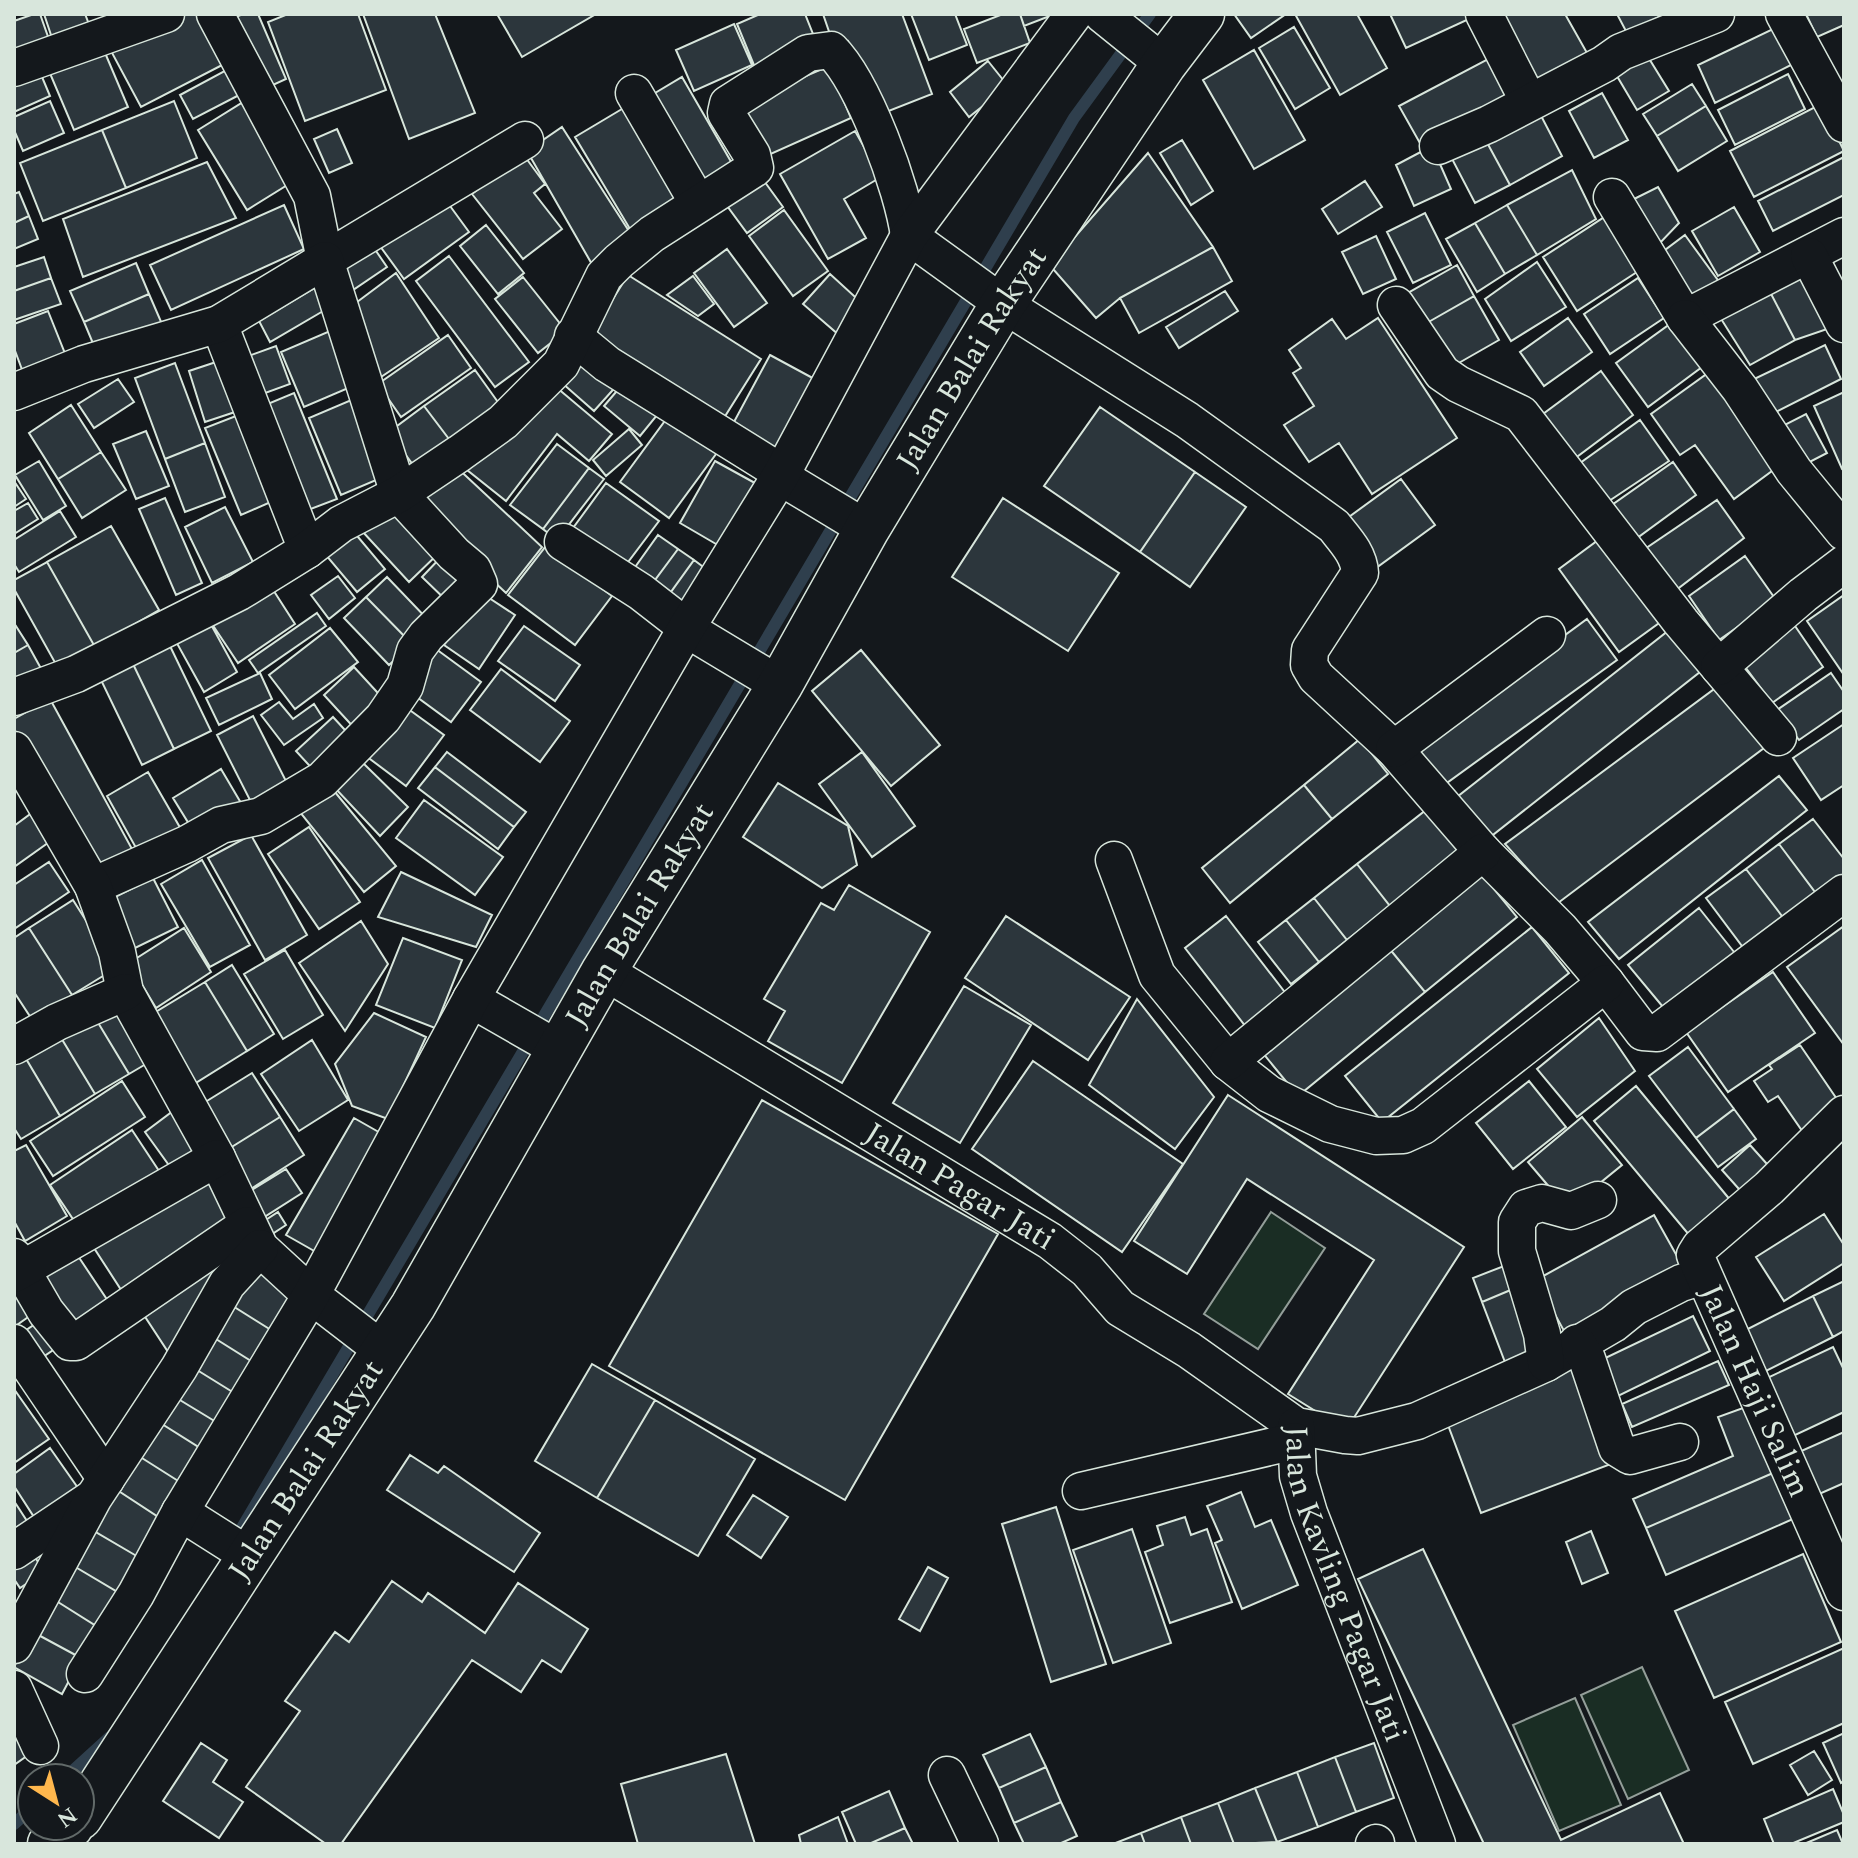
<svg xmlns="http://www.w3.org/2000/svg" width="1858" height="1858" font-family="Spectral,serif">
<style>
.green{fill:#1a2d24;stroke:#939e99;stroke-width:2}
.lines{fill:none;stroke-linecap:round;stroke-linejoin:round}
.stream{stroke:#2f3f4d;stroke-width:12}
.building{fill:#2c363c;stroke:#d8e6dc;stroke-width:2}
.minor-casing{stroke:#d8e6dc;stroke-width:39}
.tertiary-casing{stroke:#d8e6dc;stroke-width:47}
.minor{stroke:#14181c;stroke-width:36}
.tertiary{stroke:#14181c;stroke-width:44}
.labels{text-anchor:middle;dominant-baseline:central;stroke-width:6;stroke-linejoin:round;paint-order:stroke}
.street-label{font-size:32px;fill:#d8e6dc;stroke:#14181c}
</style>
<rect width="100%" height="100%" fill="#14181c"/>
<path class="green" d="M1271 1212 1325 1248 1258 1349 1204 1314Z
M1642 1667 1689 1770 1628 1799 1581 1695Z
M1575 1698 1621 1805 1559 1831 1513 1725Z"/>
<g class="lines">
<path class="stream" d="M233 1543 1074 118 1150 14
M65 1778 110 1737
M14 1824 32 1808"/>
</g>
<path class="building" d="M34 14H40L52 48 14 62V21Z
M44 14H85L92 32 55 47Z
M182 14H206L230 61 141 107 111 51Z
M243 14H258L286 79 262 90 231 19Z
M288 14H358L386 90 305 121 268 22Z
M363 14H435L475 113 409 139Z
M497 14H596L522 57Z
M760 14H805L817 44 756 70 737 24Z
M823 14H902L932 94 876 116 848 41 834 46Z
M911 14H955L967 45 929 60Z
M1003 14H1020L1030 43 977 63 964 29Z
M1020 14H1055L1024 26Z
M1234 14H1286L1251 38Z
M1295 14H1357L1387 68 1340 95Z
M1390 14H1467L1469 19 1406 48Z
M1493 14H1565L1591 60 1532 90Z
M1617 14H1665L1627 33Z
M1806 14H1844V25L1817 37Z
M734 24 752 65 694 91 676 50Z
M1294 27 1330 88 1295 109 1259 48Z
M1775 28 1793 64 1715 103 1698 65Z
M100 41 128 107 74 130 46 64Z
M1254 50 1305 140 1254 169 1203 80Z
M1645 52 1669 91 1637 110 1614 71Z
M1490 58 1510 98 1421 145 1399 106Z
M988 61 1008 86 969 117 950 92Z
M37 65 50 96 14 112V75Z
M829 66 851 118 764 157 741 104Z
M232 67 245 92 193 119 180 95Z
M1788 74 1805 109 1735 145 1718 110Z
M682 77 737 172 699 194 645 99Z
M1692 84 1706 106 1657 136 1643 114Z
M1602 93 1628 140 1594 158 1569 111Z
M248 99 297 179 247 210 198 130Z
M50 101 64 133 23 151 14 130V117Z
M174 101 197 158 126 188 102 130Z
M632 103 688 194 630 229 575 137Z
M1821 104 1844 151 1754 197 1730 151Z
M1706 106 1727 141 1678 171 1657 136Z
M1537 108 1562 156 1510 185 1484 137Z
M562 127 634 239 593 266 527 151Z
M337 129 352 163 329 173 314 139Z
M102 130 126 188 43 221 20 163Z
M855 131 881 177 844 199 866 238 828 259 780 174Z
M1484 137 1510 185 1475 203 1450 155Z
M1182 140 1213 191 1191 205 1160 153Z
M1432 146 1451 189 1414 206 1396 165Z
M1148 153 1213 247 1120 298 1096 318 1053 269 1073 239Z
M523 154 545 184 534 193 562 229 523 259 472 194Z
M1844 157V195L1773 231 1758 201Z
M207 162 236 218 83 277 63 219Z
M1572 170 1596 219 1537 255 1507 205Z
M759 174 783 207 747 233 722 199Z
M1365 181 1382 207 1338 234 1322 209Z
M1658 187 1679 223 1659 244 1630 201Z
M19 192 29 216 14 223V194Z
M442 195 469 232 404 279 377 242Z
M284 205 304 249 171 310 150 265Z
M1507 205 1537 255 1505 274 1475 223Z
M1734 207 1760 252 1718 276 1692 231Z
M784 210 828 271 793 296 749 236Z
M1425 213 1451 265 1413 283 1387 232Z
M29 216 38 239 14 249V223Z
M1606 216 1640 270 1577 311 1543 257Z
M1475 223 1505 274 1477 292 1446 239Z
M486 225 524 273 498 294 460 246Z
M1685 235 1720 283 1692 303 1657 256Z
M1376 236 1396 279 1363 294 1342 252Z
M1213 247 1232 281 1139 333 1120 298Z
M374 248 387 267 353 290 340 270Z
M727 249 767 303 734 327 694 273Z
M449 256 529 362 495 387 416 281Z
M44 257 51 278 14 291V267Z
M1537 262 1566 307 1511 341 1485 299Z
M136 263 149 294 84 322 70 291Z
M1457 265 1474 296 1425 324 1408 293Z
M1805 265 1836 326 1795 340 1768 288Z
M396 273 439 338 378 379 349 308Z
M830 274 865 306 839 335 803 304Z
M628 275 761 359 717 429 585 343Z
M693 276 714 304 698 316 667 295Z
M523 277 566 331 538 353 495 299Z
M51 278 61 304 14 320V291Z
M1638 278 1664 318 1610 354 1584 314Z
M318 286 330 307 270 342 259 321Z
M1768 288 1795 340 1750 365 1718 314Z
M1225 291 1238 311 1179 348 1166 327Z
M149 294 162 324 97 353 84 322Z
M1474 296 1499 340 1450 368 1425 324Z
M48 311 70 366 27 383 14 348V324Z
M1378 318 1457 438 1372 494 1339 443 1309 462 1284 425 1314 406 1293 373 1301 368 1289 350 1332 319 1346 339Z
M1568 318 1592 352 1544 386 1520 352Z
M1670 324 1702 367 1648 407 1616 363Z
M337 328 360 383 304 407 281 352Z
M448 335 471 368 401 417 378 384Z
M1825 345 1841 379 1768 416 1750 381Z
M276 346 290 384 257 396 243 358Z
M586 354 620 382 594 411 562 383Z
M770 355 820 382 778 460 728 433Z
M222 360 238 411 205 422 189 371Z
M175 363 205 443 165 459 135 378Z
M475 370 505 412 455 447 424 406Z
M1601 371 1633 415 1574 459 1543 414Z
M1708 373 1776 468 1734 499 1695 445 1680 455 1651 414Z
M118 379 134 402 94 428 78 404Z
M622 385 658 414 640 436 604 406Z
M556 387 612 434 589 461 557 434 506 501 457 462Z
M1844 392V468L1842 469 1814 406Z
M294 393 337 499 300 513 258 408Z
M356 398 388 475 341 495 309 418Z
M71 405 101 452 58 479 29 433Z
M424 406 455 447 419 473 389 432Z
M1100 407 1195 472 1140 552 1044 486Z
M241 414 280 498 241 515 205 428Z
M670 414 719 450 669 518 620 482Z
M1806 414 1827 453 1798 468 1777 429Z
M1640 420 1669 461 1606 503 1576 466Z
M629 429 642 445 606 476 593 460Z
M146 431 169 486 136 499 113 444Z
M205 443 225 497 185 512 165 459Z
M557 444 589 468 543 529 510 505Z
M101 452 126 490 82 518 58 479Z
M39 461 66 506 43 520 15 475Z
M715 461 764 488 728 551 680 523Z
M451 462 542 547 506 593 405 498Z
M1673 462 1696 495 1633 541 1609 507Z
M589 468 604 479 557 540 543 529Z
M1195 472 1246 507 1190 587 1140 552Z
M1401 479 1435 525 1376 568 1342 522Z
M14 481 26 499 14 507Z
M606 483 659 521 625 566 573 528Z
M165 498 202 583 176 595 139 509Z
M1003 498 1119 573 1068 651 952 577Z
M1717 500 1744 538 1667 597 1636 555Z
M395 501 441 551 409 582 362 531Z
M28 503 38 519 14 534V511Z
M225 507 253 562 212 583 185 527Z
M60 511 76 537 19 572 14 564V540Z
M111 526 159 610 95 647 47 562Z
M353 531 385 569 357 592 325 554Z
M658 535 678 549 652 584 633 570Z
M1605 535 1666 618 1619 652 1559 569Z
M546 546 612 596 575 645 508 595Z
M678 549 694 560 668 596 652 584Z
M443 555 471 582 450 604 422 577Z
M1745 556 1776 600 1719 640 1689 596Z
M694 560 714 575 688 610 668 596Z
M47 562 95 647 58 668 14 589V580Z
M338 576 355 598 329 619 311 595Z
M387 577 432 624 412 644 366 597Z
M270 585 295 624 238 663 212 624Z
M480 592 515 615 479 669 444 645Z
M1844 595V675L1807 621Z
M366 597 412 644 389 665 344 618Z
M317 613 326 626 258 673 249 660Z
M208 619 237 672 204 692 174 638Z
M1587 619 1617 660 1444 785 1415 745Z
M14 623 28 645 14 653Z
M1793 623 1823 667 1772 703 1740 660Z
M524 626 580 665 555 701 498 661Z
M1673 627 1705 668 1489 838 1457 797Z
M330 628 358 662 295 709 269 675Z
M28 645 44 674 14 692V653Z
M170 646 211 731 174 749 133 664Z
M436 649 481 682 451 722 406 689Z
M861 650 940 745 891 786 812 691Z
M133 664 174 749 142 765 101 680Z
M354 667 388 704 358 732 324 695Z
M501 669 570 721 540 762 470 710Z
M260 673 272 699 219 725 206 698Z
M1831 673 1844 692V709L1799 740 1777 710Z
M1721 684 1768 745 1558 903 1505 844Z
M50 699 132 849 93 870 14 729V719Z
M279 702 293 719 314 704 323 718 284 745 261 715Z
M400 703 444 735 406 786 362 753Z
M253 716 291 791 255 810 217 735Z
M333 717 356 742 319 776 296 751Z
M1844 724V785L1821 800 1793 758Z
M1360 739 1388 774 1332 819 1304 785Z
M447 752 526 812 514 827 435 767Z
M862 752 915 826 872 857 819 784Z
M362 762 408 807 380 836 335 788Z
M435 767 514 827 498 849 418 788Z
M221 769 241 803 194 832 173 798Z
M148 772 182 831 140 855 107 796Z
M1779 776 1807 810 1619 959 1588 922Z
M778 783 848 826 857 865 822 888 743 837Z
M1304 785 1332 819 1230 903 1202 868Z
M330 786 396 866 364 892 299 811Z
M424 800 503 857 475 895 396 838Z
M1426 810 1459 852 1390 906 1357 864Z
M33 812 52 840 14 867V826Z
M1813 819 1844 859V876L1818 896 1779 844Z
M309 827 360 902 319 929 268 854Z
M251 835 307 935 265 960 208 858Z
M1779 844 1818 896 1785 920 1746 869Z
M202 860 250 945 210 967 161 884Z
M49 862 69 892 14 929V885Z
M1357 864 1390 906 1347 940 1314 898Z
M1476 867 1517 917 1425 992 1384 942Z
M1746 869 1785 920 1745 950 1706 898Z
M401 872 492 915 476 947 378 917Z
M153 878 178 927 129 951 105 902Z
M849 885 930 932 842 1083 768 1041 785 1011 764 999 821 903 834 910Z
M1314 898 1347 940 1319 962 1286 920Z
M73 900 116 968 72 995 29 928Z
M1699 908 1738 957 1668 1013 1628 965Z
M1006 916 1130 997 1088 1060 965 978Z
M1226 916 1287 995 1246 1027 1185 948Z
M1286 920 1319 962 1291 984 1258 942Z
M361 921 388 964 345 1031 299 963Z
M1844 926V1045L1787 967Z
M1532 927 1569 973 1382 1122 1345 1076Z
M29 928 72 995 33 1021 14 992V938Z
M184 928 211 972 156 1008 129 963Z
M403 938 462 960 435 1028 376 1005Z
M1384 942 1425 992 1298 1096 1257 1046Z
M285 950 323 1015 283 1039 244 974Z
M232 965 274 1034 247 1051 205 982Z
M1773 972 1815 1033 1728 1092 1686 1032Z
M205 982 247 1051 186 1089 144 1019Z
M964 986 1031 1025 960 1143 893 1103Z
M1137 999 1214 1097 1175 1149 1089 1085Z
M117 1002 151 1061 129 1074 94 1016Z
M374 1013 426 1037 388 1119 352 1106 335 1064Z
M94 1016 129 1074 95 1094 60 1036Z
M1599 1018 1635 1071 1577 1117 1537 1069Z
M60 1036 95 1094 60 1116 25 1057Z
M312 1040 348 1100 299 1131 261 1074Z
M1800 1045 1843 1108 1805 1135 1778 1096 1768 1102 1754 1081 1772 1069 1769 1065Z
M1688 1047 1734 1109 1696 1138 1649 1076Z
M25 1057 60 1116 21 1139 14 1128V1064Z
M1033 1061 1183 1164 1122 1252 972 1149Z
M252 1073 280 1117 222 1153 194 1109Z
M122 1081 145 1117 53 1176 30 1141Z
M1529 1081 1566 1127 1513 1169 1476 1123Z
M1636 1086 1736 1207 1695 1242 1594 1121Z
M1228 1095 1464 1247 1346 1430 1288 1394 1374 1260 1247 1179 1187 1274 1134 1241Z
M762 1100 998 1234 845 1500 609 1366Z
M177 1108 208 1151 176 1175 145 1132Z
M1734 1109 1756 1139 1718 1167 1696 1138Z
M280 1117 304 1155 246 1192 222 1153Z
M1582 1117 1622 1165 1568 1209 1528 1162Z
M354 1118 384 1135 316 1252 286 1235Z
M132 1130 163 1177 81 1231 50 1185Z
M26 1145 67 1216 25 1241 14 1221V1151Z
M1750 1145 1775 1173 1747 1198 1722 1170Z
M286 1169 302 1193 258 1221 242 1196Z
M208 1173 242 1225 127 1299 94 1248Z
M278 1212 286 1225 263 1240 255 1227Z
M1824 1214 1844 1245V1263L1784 1301 1756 1257Z
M1654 1215 1687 1274 1569 1340 1536 1280Z
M220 1252 230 1264 174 1361 138 1306Z
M76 1253 116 1313 75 1340 35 1280Z
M257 1266 300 1303 279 1335 228 1303Z
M1504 1266 1513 1289 1482 1302 1473 1278Z
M1844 1281V1331L1833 1337 1813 1296Z
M14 1285 41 1308 14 1327Z
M1513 1289 1540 1358 1508 1370 1482 1302Z
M1813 1296 1833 1337 1756 1376 1736 1335Z
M228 1303 279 1335 259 1366 208 1334Z
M47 1316 65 1342 34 1363 16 1337Z
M1693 1316 1710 1351 1616 1397 1599 1361Z
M208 1334 259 1366 239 1396 189 1365Z
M1833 1347 1844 1370V1412L1791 1437 1763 1380Z
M1718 1361 1729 1385 1632 1427 1622 1404Z
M592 1364 655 1400 597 1498 535 1461Z
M189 1365 239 1396 221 1425 170 1394Z
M1574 1368 1611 1464 1481 1513 1445 1417Z
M14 1389 49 1439 14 1463Z
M170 1394 221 1425 205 1451 154 1419Z
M655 1400 755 1459 698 1556 597 1498Z
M1743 1408 1773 1473 1646 1528 1633 1499 1733 1456 1718 1417Z
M154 1419 205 1451 183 1484 134 1453Z
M1844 1432V1483L1817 1495 1799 1452Z
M50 1448 78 1488 34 1517 14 1486V1474Z
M134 1453 183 1484 163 1520 111 1486Z
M410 1455 438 1473 444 1466 540 1533 514 1572 387 1490Z
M1773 1473 1793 1519 1666 1575 1646 1528Z
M111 1486 163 1520 140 1558 89 1528Z
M1241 1492 1255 1527 1271 1520 1298 1585 1242 1609 1215 1543 1222 1540 1207 1506Z
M753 1495 788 1517 761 1558 727 1535Z
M14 1501 27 1521 14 1529Z
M1056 1507 1106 1664 1051 1682 1002 1524Z
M1185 1517 1191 1535 1207 1529 1232 1602 1170 1623 1145 1552 1163 1545 1157 1526Z
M89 1528 140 1558 119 1593 67 1562Z
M1132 1529 1171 1643 1113 1663 1073 1550Z
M1591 1531 1608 1573 1582 1584 1566 1542Z
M29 1547 44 1572 20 1588 14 1579V1557Z
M1423 1549 1561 1840 1660 1793 1684 1844H1484L1358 1579Z
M1803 1554 1841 1642 1714 1698 1675 1611Z
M67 1562 119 1593 101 1629 50 1597Z
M928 1567 948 1578 920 1631 899 1619Z
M392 1581 422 1602 428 1593 485 1633 518 1583 588 1629 561 1672 542 1660 521 1692 472 1660 341 1844H326L246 1787 300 1711 285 1701 335 1632 349 1642Z
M50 1597 101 1629 81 1658 31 1631Z
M31 1631 81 1658 62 1694 14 1667Z
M1844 1648V1723L1753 1764 1725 1702Z
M14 1726 31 1753 14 1765Z
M1844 1733V1781L1841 1783 1823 1743Z
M1030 1734 1046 1767 999 1788 983 1755Z
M201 1743 227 1760 213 1782 243 1802 219 1838 163 1801Z
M1374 1743 1394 1798 1356 1812 1335 1757Z
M1814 1751 1832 1780 1808 1795 1790 1765Z
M726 1754 755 1844H638L621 1784Z
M1335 1757 1356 1812 1318 1827 1297 1772Z
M1046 1767 1061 1802 1014 1823 999 1788Z
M1297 1772 1318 1827 1277 1842 1255 1788Z
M1255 1788 1277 1842 1234 1844 1218 1803Z
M1833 1789 1844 1815V1822L1791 1844H1774L1764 1819Z
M889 1791 905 1828 869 1844H856L842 1812Z
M1061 1802 1077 1836 1059 1844H1024L1014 1823Z
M1218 1803 1234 1844H1191L1181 1817Z
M838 1817 848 1844H801L799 1835Z
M1181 1817 1191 1844H1145L1141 1833Z
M905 1828 913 1844H869Z
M1837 1830 1843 1844H1804Z
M1141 1833 1145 1844H1113Z"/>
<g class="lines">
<defs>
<g id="minor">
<path d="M215 14 312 196 325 260 525 140"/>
<path d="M1102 14 1164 64"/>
<path d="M1484 14 1529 102"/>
<path d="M1784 14 1844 124"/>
<path d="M14 68 166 14"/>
<path d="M634 93 698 203"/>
<path d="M1438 146 1489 124 1604 64 1621 52 1716 14"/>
<path d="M1612 197 1685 318 1844 236"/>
<path d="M1809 256 1844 324"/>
<path d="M1396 305 1442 373 1458 384 1521 414 1681 622 1778 737"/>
<path d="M1685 318 1740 389 1794 471 1844 532"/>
<path d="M219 324 307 550"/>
<path d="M573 336 607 364 782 473 794 485 867 529"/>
<path d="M14 392 84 364 219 324 325 260 399 494 454 554 473 570 479 584 426 636 415 651 405 686 383 718 322 780 261 816 221 825 187 844 93 886"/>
<path d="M563 542 641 592 695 634 780 685"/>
<path d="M1719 667 1803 595 1844 564"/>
<path d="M14 697 76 674 239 592 307 550 341 524 399 494 460 453 503 422 561 364 604 276 619 261 652 234 755 168 752 155 726 113 728 104 808 53 831 50C864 83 903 189 909 236L1003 304 1187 420 1334 526C1345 540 1359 554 1360 573L1310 650 1309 665 1316 677 1394 749 1483 852 1560 929 1606 983 1643 1032 1657 1033 1844 893"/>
<path d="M1394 749 1547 635"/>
<path d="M14 750 93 886 117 952 125 992 217 1158 260 1248 311 1295 385 1352"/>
<path d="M1114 860 1157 975 1228 1062 1269 1094 1330 1124 1376 1136 1403 1135 1423 1126 1606 983"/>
<path id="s1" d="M604 971 1050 1241 1087 1270 1120 1308 1189 1350 1296 1426 1345 1435 1358 1436 1417 1421 1546 1363 1613 1324 1634 1307 1681 1283 1703 1276"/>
<path d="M471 999 560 1050"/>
<path d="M14 1046 57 1022 125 992"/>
<path d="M1228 1062 1483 852"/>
<path id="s2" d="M1844 1114 1769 1188 1700 1247 1695 1255 1844 1592"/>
<path d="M14 1257 46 1312 70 1342H76L247 1225"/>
<path d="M14 1274 217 1158"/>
<path d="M14 1343 106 1479"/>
<path d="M1577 1343 1587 1359 1617 1448 1630 1456 1680 1442"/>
<path d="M1546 1363 1542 1334 1517 1251V1222L1526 1208 1542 1203 1571 1211 1598 1200"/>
<path id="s3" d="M1296 1426 1298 1476 1309 1513 1437 1844"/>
<path d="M1081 1491 1295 1441"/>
<path d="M180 1512 251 1557"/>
<path d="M14 1551 90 1500"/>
<path d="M14 1645 94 1497 179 1368 227 1284 260 1248"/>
<path d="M85 1674 136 1594 180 1512 311 1295 471 999 687 627 782 473 909 236 1074 14"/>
<path d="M14 1689 40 1746"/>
<path d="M947 1775 980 1844"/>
<path d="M1374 1844 1376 1843"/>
</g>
<g id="tertiary">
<path id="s4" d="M80 1817 413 1306 604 971 780 685 867 529 1003 304 1164 64 1202 14"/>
<path d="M50 1844 71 1826"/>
</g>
</defs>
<use href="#minor" class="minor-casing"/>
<use href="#tertiary" class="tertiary-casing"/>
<use href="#minor" class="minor"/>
<use href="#tertiary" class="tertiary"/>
</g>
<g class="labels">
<g class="street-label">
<text stroke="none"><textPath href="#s4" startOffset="1710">Jalan Balai Rakyat</textPath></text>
<text stroke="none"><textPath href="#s4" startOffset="1062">Jalan Balai Rakyat</textPath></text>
<text stroke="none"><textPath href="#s1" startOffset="416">Jalan Pagar Jati</textPath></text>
<text stroke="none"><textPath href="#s2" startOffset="354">Jalan Haji Salim</textPath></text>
<text stroke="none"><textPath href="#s4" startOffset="414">Jalan Balai Rakyat</textPath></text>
<text stroke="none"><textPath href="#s3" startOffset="166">Jalan Kavling Pagar Jati</textPath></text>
</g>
</g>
<rect width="1858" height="1858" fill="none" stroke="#d8e6dc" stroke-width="32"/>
<g transform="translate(56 1802) rotate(144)"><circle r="38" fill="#14181c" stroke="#626a69" stroke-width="2"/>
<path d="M0-6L14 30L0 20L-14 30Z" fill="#ffb74d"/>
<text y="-12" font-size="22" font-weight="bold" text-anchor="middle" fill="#d8e6dc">N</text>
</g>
</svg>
